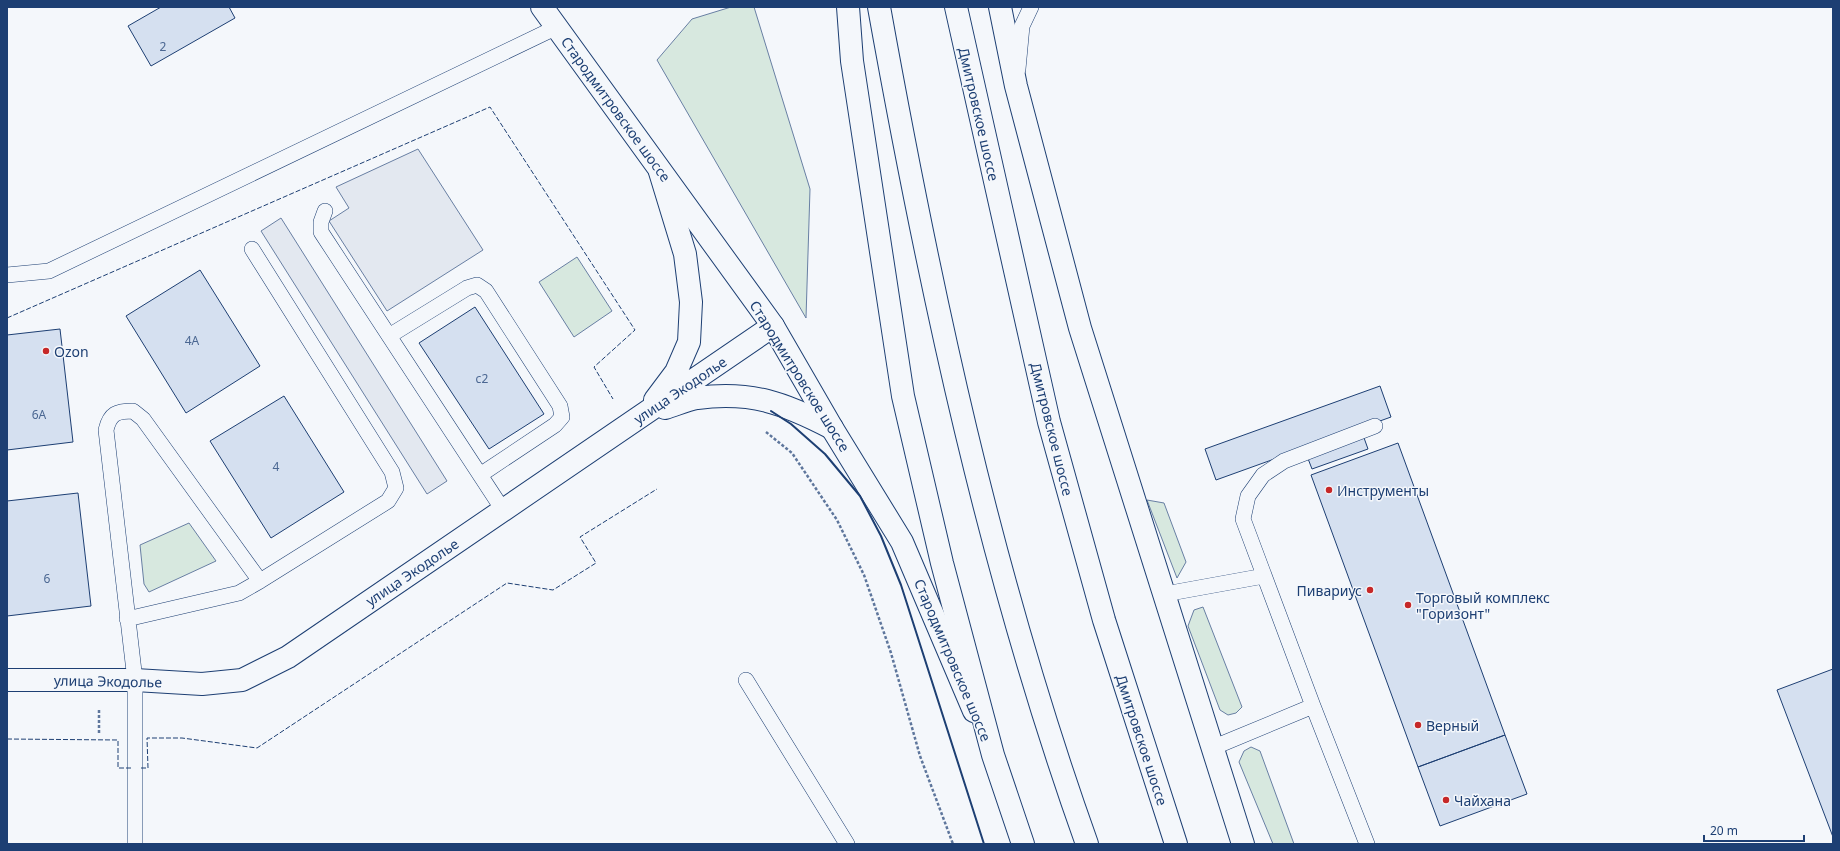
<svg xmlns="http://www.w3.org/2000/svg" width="1840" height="851" font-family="'Noto Sans',sans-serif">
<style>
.green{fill:#d7e8df;stroke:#687fa3}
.parking{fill:#e3e8f0;stroke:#687fa3}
.building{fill:#d5e0f0;stroke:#1d3f73}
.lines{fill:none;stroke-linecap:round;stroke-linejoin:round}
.service-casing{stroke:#1d3f73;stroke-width:16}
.minor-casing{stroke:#1d3f73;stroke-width:24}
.tertiary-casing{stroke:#1d3f73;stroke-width:24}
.primary-casing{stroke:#1d3f73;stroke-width:24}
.trunk-casing{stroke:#1d3f73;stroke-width:24}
.path{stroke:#5e769c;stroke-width:2.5;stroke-dasharray:3 2;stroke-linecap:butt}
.service{stroke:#f4f7fb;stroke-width:15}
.minor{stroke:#f4f7fb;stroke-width:22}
.tertiary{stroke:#f4f7fb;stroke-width:22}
.primary{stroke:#f4f7fb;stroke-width:22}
.trunk{stroke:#f4f7fb;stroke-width:22}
.fence{stroke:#1d3f73;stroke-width:1;stroke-dasharray:5 2;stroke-linecap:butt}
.wall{stroke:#1d3f73;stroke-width:2}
.poi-dot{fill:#c62828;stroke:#f4f7fb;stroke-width:1.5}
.labels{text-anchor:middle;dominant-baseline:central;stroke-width:3;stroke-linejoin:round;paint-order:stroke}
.number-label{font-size:12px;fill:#4b6792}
.street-label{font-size:14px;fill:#1d3f73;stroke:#f4f7fb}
.poi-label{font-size:14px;fill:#1d3f73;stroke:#f4f7fb;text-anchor:start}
</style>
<rect width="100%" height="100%" fill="#f4f7fb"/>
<path class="green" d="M731 7H754L810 189 806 318 657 60 692 19Z
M577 257 612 311 574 337 539 282Z
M1147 500 1164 503 1186 562 1177 578Z
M189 523 216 561 149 592 144 584 140 545Z
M1203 607 1242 707 1236 713 1228 715 1220 710 1188 626 1194 610Z
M1251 747 1260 751 1294 844H1273L1239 762 1244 751Z"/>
<path class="parking" d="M418 149 483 250 387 311 329 221 349 208 336 187Z
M281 218 447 481 427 494 261 231Z"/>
<path class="building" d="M161 7H229L235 18 151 66 128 26Z
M200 270 260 366 186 413 126 316Z
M475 307 544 414 489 449 419 343Z
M60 329 73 442 7 450V335Z
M1380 386 1391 417 1216 480 1205 449Z
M284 396 344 492 271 538 210 441Z
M1363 435 1368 449 1312 469 1307 456Z
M1398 443 1505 735 1418 767 1311 475Z
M78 493 91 606 7 616V501Z
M1833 669V837L1777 690Z
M1505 735 1527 794 1440 826 1418 767Z"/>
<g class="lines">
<defs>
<path id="service" d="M1018 69 1022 26 1031 7
M325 211 321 222V232L503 510
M7 275 49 271 557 27
M389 336 467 288 477 285 486 291 560 406 562 417 555 425 480 475
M1165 594 1264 576
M127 619 239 593 260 581
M746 680 847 844
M1212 748 1313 706
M135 844V680L106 430C110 413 117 411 133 411L143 419 260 581 388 501 396 488 392 472 252 249
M1367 844 1313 706 1243 519 1248 496 1263 475 1284 461 1375 426"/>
<path id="minor" d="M655 400 676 372 689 342 691 302 685 254 660 172
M665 408C675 405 686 400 697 398 752 391 784 403 832 428
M7 680H135L202 684 242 680 288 657 773 326"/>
<path id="tertiary" d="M542 7 773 326 832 428 902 542 974 711"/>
<path id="primary" d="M848 7 852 61 903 396 942 563 993 755 1023 844
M1000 7 1016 86 1080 328 1243 844"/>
<path id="trunk" d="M879 7C930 290 990 573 1087 844
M956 7 1049 422 1104 620 1176 844"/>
</defs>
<use href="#service" class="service-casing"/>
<use href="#minor" class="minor-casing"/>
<use href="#tertiary" class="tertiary-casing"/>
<use href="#primary" class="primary-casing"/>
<use href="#trunk" class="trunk-casing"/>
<path class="path" d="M766 432 792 453 837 520 864 575 891 653 920 756 953 844
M99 733V710"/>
<use href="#service" class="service"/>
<use href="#minor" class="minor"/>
<use href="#tertiary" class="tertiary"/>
<use href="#primary" class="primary"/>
<use href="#trunk" class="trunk"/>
<path class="fence" d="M7 318 490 107 635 330 594 367 613 399
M7 739 118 740V768H131
M141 768H148L147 738H182L257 748 507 583 553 590 596 563 580 537 657 489"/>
<path class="wall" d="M771 411 791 424 825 454 860 496 881 536 901 585 984 844"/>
</g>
<g class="poi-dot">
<circle cx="46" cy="351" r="4"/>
<circle cx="1329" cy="490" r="4"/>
<circle cx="1370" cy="590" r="4"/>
<circle cx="1408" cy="605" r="4"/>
<circle cx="1418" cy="725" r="4"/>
<circle cx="1446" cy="800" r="4"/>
</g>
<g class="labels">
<g class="number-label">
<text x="163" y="46">2</text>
<text x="192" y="340">4А</text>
<text x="482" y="378">с2</text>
<text x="39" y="414">6А</text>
<text x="276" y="466">4</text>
<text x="47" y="578">6</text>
</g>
<g class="street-label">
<text transform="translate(616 109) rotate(54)">Стародмитровское шоссе</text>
<text transform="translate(979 114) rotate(77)">Дмитровское шоссе</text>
<text transform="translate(800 376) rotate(58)">Стародмитровское шоссе</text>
<text transform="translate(680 390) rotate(-34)">улица Экодолье</text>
<text transform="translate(1052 429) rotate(76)">Дмитровское шоссе</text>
<text transform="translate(412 572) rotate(-34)">улица Экодолье</text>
<text transform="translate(953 660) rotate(67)">Стародмитровское шоссе</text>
<text transform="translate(108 681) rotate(1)">улица Экодолье</text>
<text transform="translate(1142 740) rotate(72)">Дмитровское шоссе</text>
</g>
<g class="poi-label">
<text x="54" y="351">Ozon</text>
<text x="1337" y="490">Инструменты</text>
<text x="1362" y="590" text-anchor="end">Пивариус</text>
<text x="1416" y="597">Торговый комплекс<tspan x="1416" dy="16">"Горизонт"</tspan></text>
<text x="1426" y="725">Верный</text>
<text x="1454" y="800">Чайхана</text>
</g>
</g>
<rect width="1840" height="851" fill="none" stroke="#1d3f73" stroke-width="16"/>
<path d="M1704 835v6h100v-6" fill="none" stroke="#1d3f73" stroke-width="2"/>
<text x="1710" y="835" font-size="12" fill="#1d3f73" stroke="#f4f7fb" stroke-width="3" paint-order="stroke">20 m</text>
</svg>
